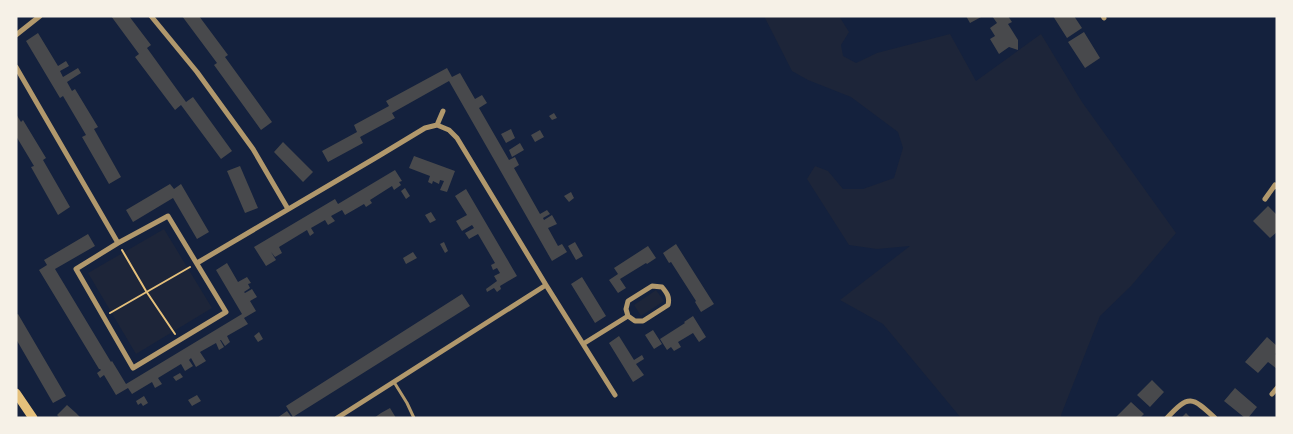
<svg xmlns="http://www.w3.org/2000/svg" width="1293" height="434" font-family="'Archivo Narrow',sans-serif">
<style>
.green{fill:#1d2539}
.building{fill:#48494c}
.lines{fill:none;stroke-linecap:round;stroke-linejoin:round}
.path{stroke:#e5c07b;stroke-width:2}
.service{stroke:#b1986c;stroke-width:3}
.minor{stroke:#b1986c;stroke-width:5}
.secondary{stroke:#e5c07b;stroke-width:9}
</style>
<rect width="100%" height="100%" fill="#14213d"/>
<path class="green" d="M764 16H839L849 32 841 45 843 56 856 63 877 53 950 34 976 81 1041 34 1082 102 1176 233 1131 286 1100 316 1061 415V418H961L883 324 840 300 910 246 877 249 849 245 807 179 815 166 828 171 843 189H863L894 178 903 148 898 132 851 97 808 80 792 71Z
M164 229 212 308 136 354 88 273Z
M656 290 664 301 641 316 634 305Z"/>
<path class="building" d="M111 16H129L151 45 147 48 186 102 193 97 232 151 221 159 181 105 175 110 135 57 139 54Z
M182 16H199L228 55 225 57 272 122 261 130 214 65 217 63Z
M966 16H983L970 23Z
M992 16H1008L1012 22 1008 24 1018 40V50L1009 47 999 54 990 39 995 36 990 28 997 23Z
M1053 16H1074L1082 28 1067 38Z
M1084 32 1100 58 1085 68 1068 42Z
M38 33 58 66 66 61 69 66 60 71 63 77 78 68 81 73 67 82 72 91 75 89 98 127 94 129 121 177 109 184 82 137 86 135 63 96 60 98 26 41Z
M447 68 452 77 460 73 475 99 482 95 487 103 479 108 509 160 515 157 519 165 514 168 540 214 547 210 550 214 543 218 544 220 552 215 557 224 548 228 558 246 562 244 567 252 552 261 449 81 392 113 395 118 360 137 363 143 328 162 322 151 357 132 354 125 389 106 386 101Z
M554 113 557 118 552 120 549 116Z
M16 114 21 122 23 120 46 158 43 160 70 207 58 215 31 167 34 166 16 136Z
M511 129 515 138 506 143 501 134Z
M540 130 544 137 535 142 531 135Z
M283 142 313 172 303 182 274 152Z
M520 143 524 150 512 157 509 150Z
M414 156 455 171 447 192 440 190 444 181 440 180 439 184 433 181 432 184 428 182 430 176 409 168Z
M240 166 258 208 245 213 227 171Z
M395 170 402 181 399 182 401 185 394 190 392 186 370 200 372 203 366 207 364 204 345 215 342 210 331 216 335 221 328 225 325 220 311 228 314 233 310 236 307 230 279 247 282 253 275 257 271 252 276 260 266 266 254 247 335 199 338 204Z
M170 184 174 189 181 184 209 232 197 239 173 198 133 222 126 210Z
M405 188 410 196 406 199 401 191Z
M466 189 517 276 500 286 501 289 497 292 494 288 487 292 486 289 497 281 494 276 500 273 497 268 493 270 491 265 495 263 478 234 469 239 465 233 474 228 472 225 462 231 456 221 467 215 455 196Z
M571 192 574 198 569 202 564 196Z
M1268 206 1277 215V232L1270 238 1253 221Z
M431 212 436 220 430 223 425 215Z
M88 234 95 246 55 269 111 362 112 361 126 384 242 314 216 270 227 263 238 282 247 277 251 283 248 284 250 288 244 292 245 293 252 289 257 297 250 301 256 311 244 318 248 324 227 336 230 342 225 346 221 340H220L224 347 219 350 216 343 200 352 206 361 196 367 191 358 189 360 193 366 185 371 181 364 158 378 162 384 155 388 152 382 132 394 128 388 116 395 104 375 100 378 97 373 101 370 100 369H99L39 270 47 265 44 260Z
M444 242 448 251 445 253 440 244Z
M575 242 583 256 576 260 568 246Z
M676 244 714 304 701 312 695 302 696 301 671 262 669 263 663 253Z
M648 246 656 258 647 264 646 263 620 279 626 288 618 293 609 280 618 274 614 268Z
M413 252 417 258 406 264 403 258Z
M582 277 606 316 595 323 571 284Z
M462 294 470 306 293 417 286 406Z
M18 314 66 396 53 403 16 339V315Z
M693 316 706 337 699 342 693 333 678 342 681 347 674 351 671 347 667 350 660 339 685 323 684 322Z
M653 330 662 344 654 349 645 335Z
M259 332 263 339 258 342 254 336Z
M619 336 634 360 642 355 644 359 636 364 644 375 633 382 609 343Z
M1267 337 1277 346V353L1275 354 1277 355V369L1268 362 1258 373 1245 362Z
M180 373 183 377 176 381 173 377Z
M1152 380 1164 392 1150 407 1137 395Z
M1235 388 1257 407 1248 418H1245L1224 401Z
M197 395 201 401 192 406 188 400Z
M144 396 148 403 143 406 141 403 138 405 136 401Z
M1131 402 1144 414 1140 418H1117L1116 417Z
M67 405 76 413 81 418H60L57 415Z
M390 408 396 418H374L381 413Z
M287 411 292 418H277Z
M1186 413 1191 418H1181Z"/>
<g class="lines">
<path class="path" d="M122 250 146 291 175 334
M110 313 190 267"/>
<path class="service" d="M394 382 407 403 414 418"/>
<path class="minor" d="M151 16 197 72 253 149 288 209
M1103 16 1104 18
M16 35 40 16
M16 67 118 243
M437 125 449 130 457 138 546 285 615 395
M1265 199 1275 185 1277 187
M168 216 226 312 133 368 76 269 118 243Z
M197 263 377 157 425 128 437 125 443 111
M583 344 628 316 626 309 628 301 652 286 662 287C667 293 670 297 668 305L643 321H635L628 316
M1272 394 1277 388
M337 418 546 285
M1167 418C1189 394 1192 397 1215 418"/>
<path class="secondary" d="M16 393 33 418"/>
</g>
<rect width="1293" height="434" fill="none" stroke="#f6f1e7" stroke-width="35"/>
</svg>
